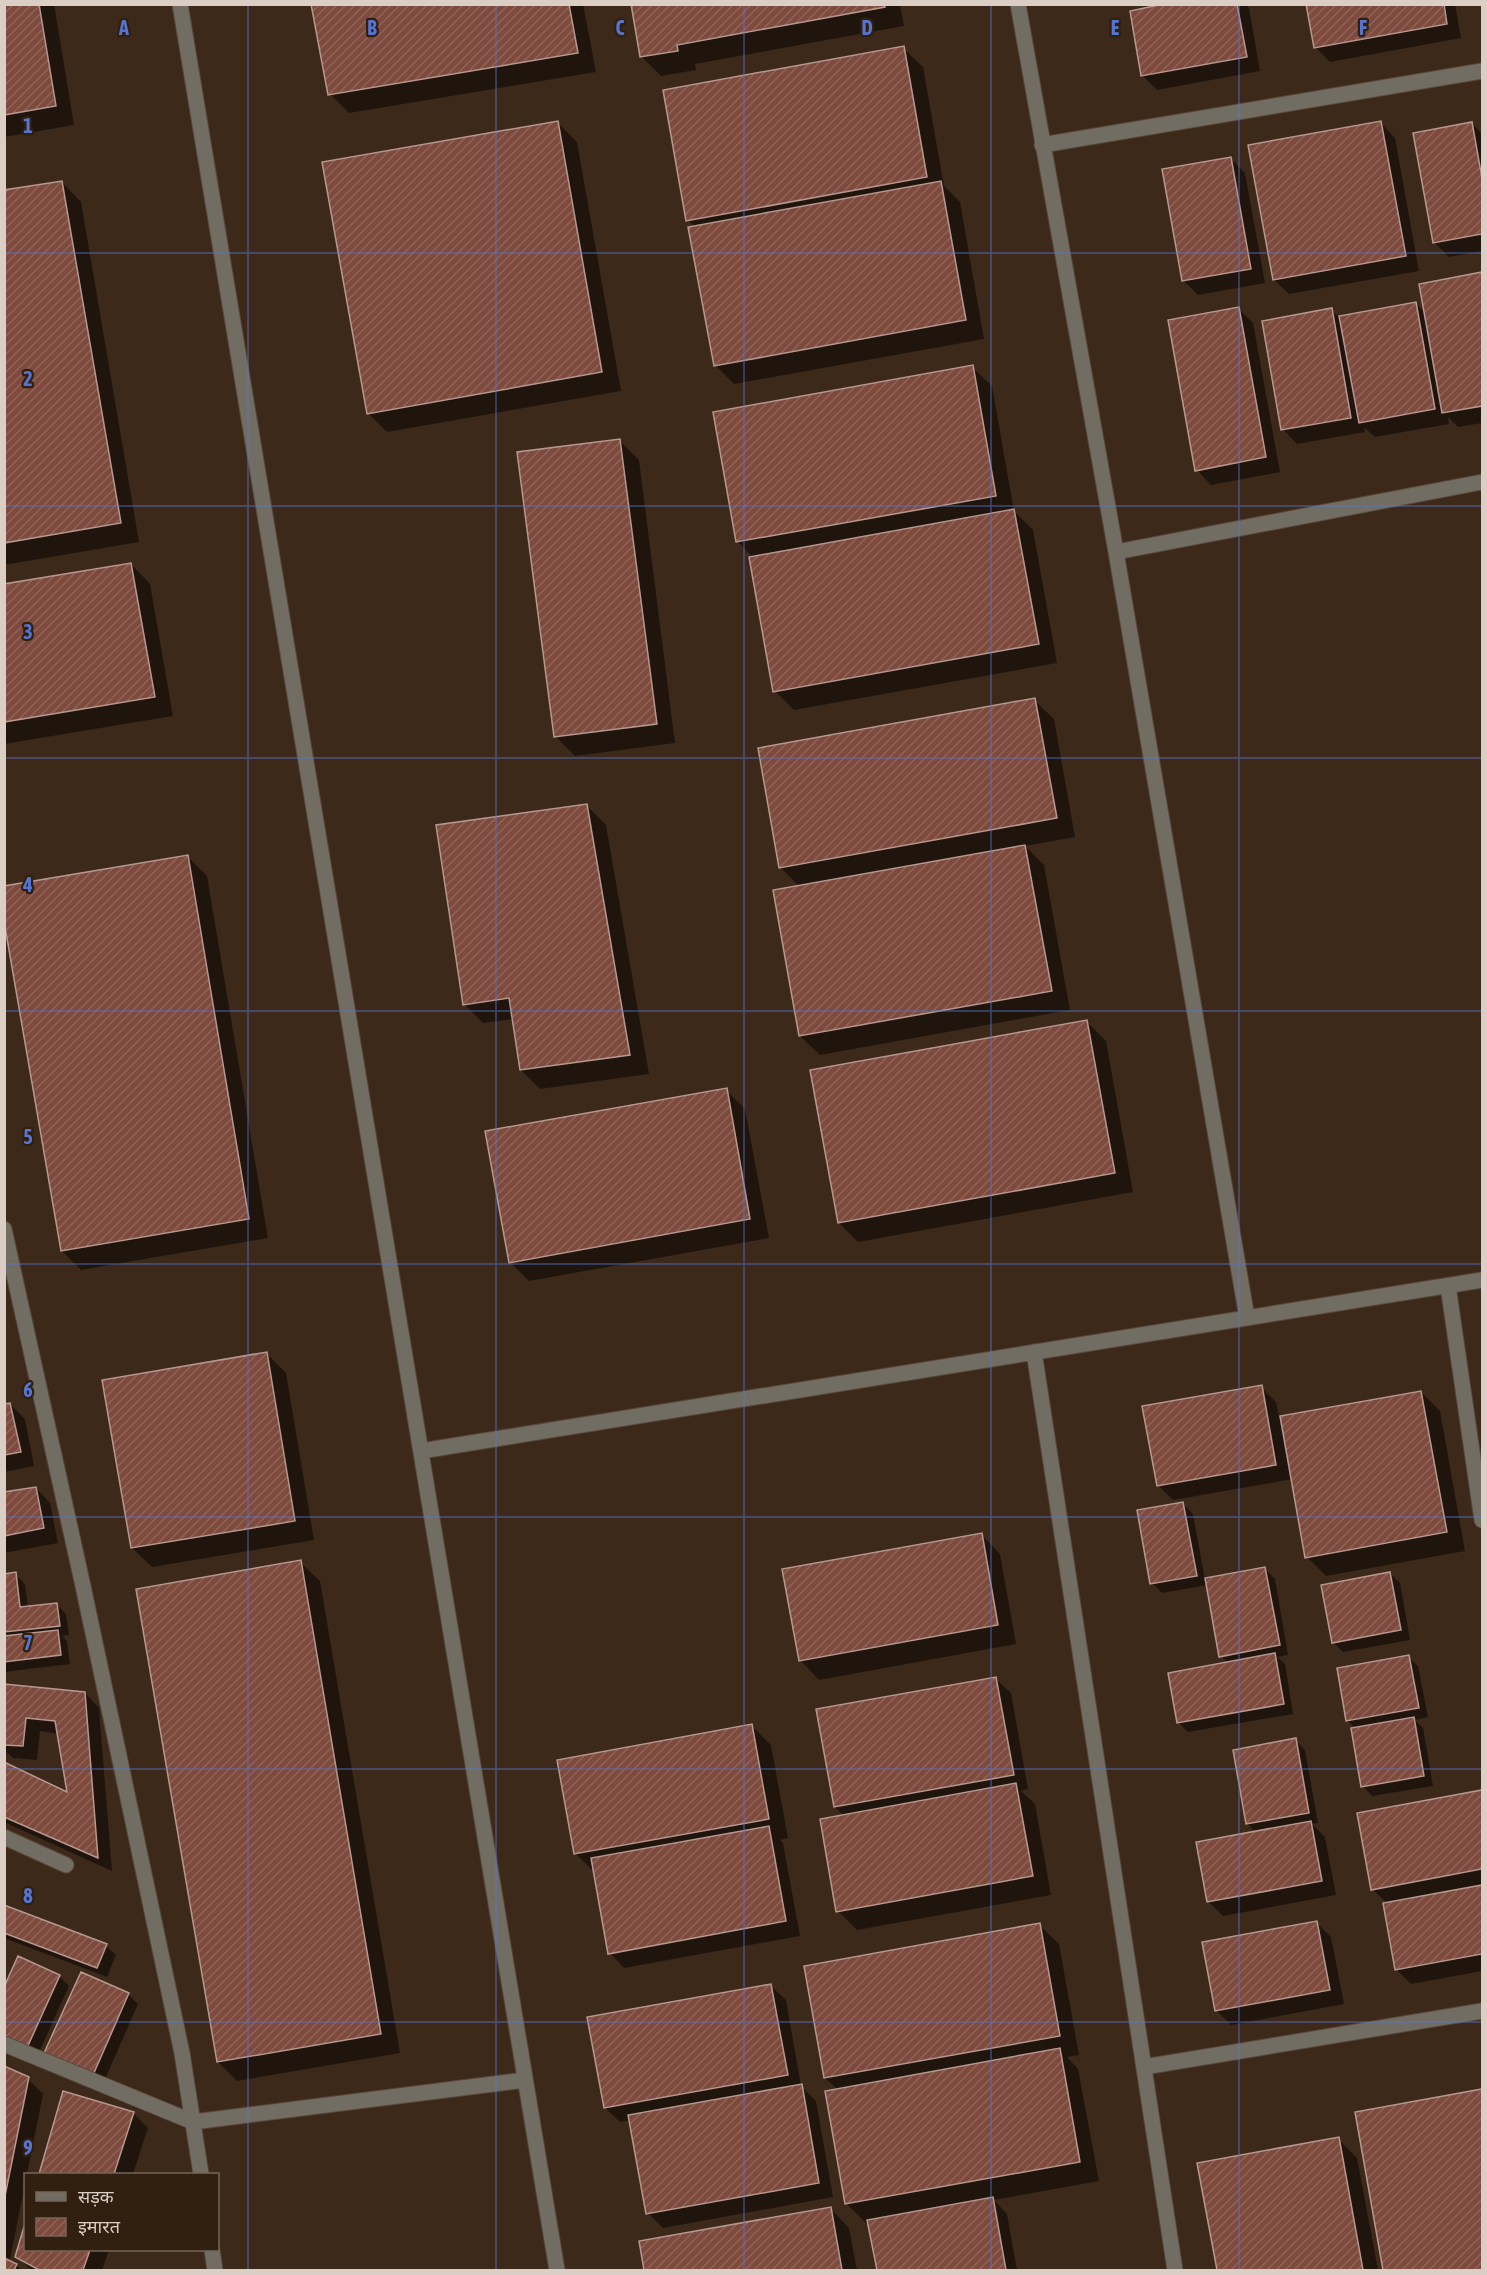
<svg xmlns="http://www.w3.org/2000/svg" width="1487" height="2275" font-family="'Asap Condensed','Noto Sans Devanagari',sans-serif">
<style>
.shadow{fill:#0007}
.building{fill:url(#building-hatch);stroke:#b69890;stroke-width:1.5}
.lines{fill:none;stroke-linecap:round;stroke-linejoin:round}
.minor-casing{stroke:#594739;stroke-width:17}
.minor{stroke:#726d63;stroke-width:15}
.grid{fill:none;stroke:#5675d2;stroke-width:1.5;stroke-opacity:0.55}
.grid-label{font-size:20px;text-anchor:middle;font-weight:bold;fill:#5675d2;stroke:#312010;stroke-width:4.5;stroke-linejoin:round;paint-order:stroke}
</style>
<defs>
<pattern id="building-hatch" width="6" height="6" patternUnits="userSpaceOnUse" patternTransform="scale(1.5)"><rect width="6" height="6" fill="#7d4a3d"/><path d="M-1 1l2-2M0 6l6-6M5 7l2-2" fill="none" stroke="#8f6358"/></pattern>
</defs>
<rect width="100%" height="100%" fill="#3c291a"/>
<path class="shadow" d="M4 4H54L74 125 4 137Z
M313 4H583L596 72 349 113 330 94Z
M633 4H900L904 26 695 64 696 70 661 76 642 57Z
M1172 4H1245L1249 8 1260 71 1157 90 1142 75Z
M1307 4H1455L1461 38 1330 62 1315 47Z
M903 48 923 67 944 186 960 202 984 339 734 384 715 365 695 227 688 220Z
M557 122 577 142 621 391 387 432 368 413Z
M1381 123 1395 138 1419 271 1289 294 1274 280Z
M1472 123 1482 134V251L1449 257 1434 242Z
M1230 158 1245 173 1265 283 1198 295 1184 281Z
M62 182 81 202 139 542 4 565V192Z
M1482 274V423L1458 427 1448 417 1449 424 1375 437 1364 427 1365 432 1297 444 1283 429 1331 310 1339 317 1416 304 1426 313 1421 285Z
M1239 309 1253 323 1280 472 1211 485 1197 470Z
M972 367 992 386 1014 511 1033 530 1057 663 794 710 775 691 754 558 737 541Z
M619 440 639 460 675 743 575 756 556 737Z
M131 564 150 584 173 716 4 744V586Z
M1034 700 1054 719 1075 837 1025 846 1044 865 1070 1010 820 1055 800 1036V887L780 867Z
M587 806 606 825 649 1074 540 1089 521 1070 513 1019 483 1023 464 1004Z
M187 856 207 876 268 1238 81 1270 62 1251Z
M1087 1022 1106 1041 1133 1192 858 1242 839 1223Z
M726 1090 745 1109 769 1238 529 1281 510 1262Z
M266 1353 286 1373 314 1540 152 1567 132 1548Z
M1261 1387 1276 1402 1279 1418 1421 1392 1440 1411 1465 1551 1326 1576 1307 1557 1293 1479 1173 1500 1158 1485Z
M10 1404 25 1419 34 1466 4 1472V1405Z
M36 1488 50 1503 58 1543 4 1553V1494Z
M1183 1504 1193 1514 1205 1580 1265 1569 1275 1579 1288 1655 1277 1657 1285 1664 1293 1714 1188 1732 1178 1722 1228 1663 1221 1656 1208 1585 1162 1593 1152 1583Z
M981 1534 1000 1554 1016 1644 819 1680 800 1660Z
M300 1562 320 1581 400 2053 237 2081 218 2062Z
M1390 1573 1400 1583 1410 1640 1343 1652 1333 1642Z
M15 1574 25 1584 28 1608 56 1604 66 1614 69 1635 62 1636 67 1641 70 1664 4 1672V1576Z
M1408 1657 1418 1666 1428 1717 1415 1720 1423 1728 1433 1786 1372 1796 1363 1786 1356 1729 1348 1721Z
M996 1679 1011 1693 1028 1789 1021 1791 1035 1804 1051 1895 857 1930 838 1911 844 1816 835 1807Z
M4 1686 85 1693 99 1708 112 1871 4 1822V1763L69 1795 59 1734 40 1731 37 1760 13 1758 4 1750Z
M752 1726 771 1745 788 1838 780 1840 783 1843 800 1936 624 1968 610 1953 595 1873 576 1854Z
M1295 1740 1305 1750 1318 1823 1312 1824 1325 1837 1336 1895 1223 1916 1208 1901 1256 1833 1248 1824Z
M1482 1792V1971L1411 1984 1396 1969 1387 1903 1372 1889 1359 1814Z
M4 1907 106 1946 116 1955 107 1977 4 1938Z
M1317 1923 1331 1937 1344 2004 1231 2025 1216 2010Z
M1039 1925 1059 1944 1079 2055 1067 2057 1078 2069 1099 2181 994 2200 1007 2214 1017 2270H878L869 2222 866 2223 846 2203 838 2090 825 2078Z
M59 1976 69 1986 36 2059 4 2045Z
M771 1986 786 2000 801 2086 816 2101 833 2197 663 2228 648 2213 631 2120 620 2122 605 2108Z
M128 1994 138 2004 103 2084 55 2063Z
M4 2067 28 2079 43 2094 10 2259 4 2256Z
M1482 2091V2270H1385L1356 2113Z
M64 2093 133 2113 148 2128 133 2174H40Z
M1338 2139 1357 2158 1378 2270H1218L1199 2164Z
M830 2208 849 2228 857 2270H646L641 2242Z
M26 2250H109L102 2270H31L17 2256Z
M4 2260 16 2265 21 2270H4Z"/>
<path class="building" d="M4 4H39L56 106 4 115Z
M311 4H569L578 53 328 95Z
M631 4H885V7L677 45 678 51 640 57Z
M1163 4H1237L1247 57 1141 76 1130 11Z
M1306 4H1444L1447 24 1314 48Z
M904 46 927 177 686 221 663 90Z
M558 121 602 372 367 414 322 162Z
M1381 121 1406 256 1273 280 1248 145Z
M1472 122 1482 178V234L1433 243 1413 133Z
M1231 157 1251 269 1182 281 1162 169Z
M62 181 121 523 4 543V190Z
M941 181 966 320 714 366 688 227Z
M1482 272V406L1442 413 1419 284Z
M1416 302 1435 409 1359 423 1339 316Z
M1239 307 1266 457 1195 471 1168 320Z
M1332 308 1351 418 1281 430 1262 321Z
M973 365 996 496 736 542 713 412Z
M620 439 657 724 554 737 517 452Z
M1014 509 1039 644 773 692 749 557Z
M131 563 155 697 4 722V584Z
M1035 698 1057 818 779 868 758 748Z
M587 804 630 1055 520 1070 509 998 463 1005 436 825Z
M1025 845 1052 991 799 1036 773 890Z
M188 855 249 1219 61 1251 4 921V886Z
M1087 1020 1115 1173 838 1223 810 1070Z
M727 1088 750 1219 509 1263 485 1131Z
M267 1352 295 1521 131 1548 102 1380Z
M1262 1385 1276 1465 1157 1486 1142 1406Z
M1421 1391 1447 1532 1305 1558 1280 1416Z
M10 1403 21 1452 4 1455V1404Z
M36 1487 44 1528 4 1536V1492Z
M1183 1502 1197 1576 1150 1584 1137 1510Z
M982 1533 998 1625 799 1661 782 1569Z
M301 1560 381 2034 217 2062 136 1589Z
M1265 1567 1280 1645 1219 1657 1205 1578Z
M16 1572 20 1607 57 1603 60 1626 4 1632V1574Z
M1390 1572 1401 1630 1332 1643 1321 1585Z
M58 1630 61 1655 4 1662V1636Z
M1275 1653 1284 1704 1177 1723 1168 1673Z
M1409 1655 1419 1708 1346 1721 1337 1668Z
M996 1677 1014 1775 834 1807 816 1709Z
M4 1684 85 1692 98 1858 4 1817V1762L67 1792 55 1721 26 1718 23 1746 4 1745Z
M1414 1717 1424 1776 1361 1787 1351 1728Z
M752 1724 769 1819 574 1854 557 1760Z
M1296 1738 1309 1813 1246 1824 1233 1750Z
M1016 1783 1033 1876 836 1912 820 1819Z
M1482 1790V1869L1371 1890 1357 1813Z
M1311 1821 1322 1881 1207 1902 1196 1842Z
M769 1826 786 1921 608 1954 591 1858Z
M1482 1885V1954L1395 1970 1383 1903Z
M4 1905 107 1944 97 1968 4 1933Z
M1317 1921 1330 1990 1215 2011 1202 1942Z
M1040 1923 1060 2036 824 2078 804 1966Z
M18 1956 60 1975 26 2050 4 2041V1987Z
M81 1972 129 1993 93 2075 44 2053Z
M771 1984 788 2075 604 2108 587 2017Z
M1060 2048 1080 2162 845 2204 825 2091Z
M4 2066 29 2077 4 2201Z
M802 2084 819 2183 646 2214 628 2115Z
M1482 2089V2270H1383L1355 2112Z
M63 2091 134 2112 114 2174H39Z
M1339 2137 1363 2270H1217L1197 2163Z
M993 2197 1006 2270H877L867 2220Z
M831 2207 842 2270H644L639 2241Z
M26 2220V2250H90L83 2270H39L15 2257Z
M4 2258 17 2264 14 2270H4Z"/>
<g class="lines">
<defs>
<path id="minor" d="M180 4 557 2270
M1018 4 1116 552 1247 1318
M1042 145 1482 71
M1116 552 1482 482
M4 1229 83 1586 182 2053 201 2174
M1448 1286 1482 1520
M1034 1352 1175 2270
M421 1451 1482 1280
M4 1837 66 1865
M4 2044 193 2122 525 2080
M1144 2067 1482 2011
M212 2250 215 2270"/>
</defs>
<use href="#minor" class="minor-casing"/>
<use href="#minor" class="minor"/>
</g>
<path class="grid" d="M248 4V2270M496 4V2270M744 4V2270M991 4V2270M1239 4V2270M4 253H1482M4 506H1482M4 758H1482M4 1011H1482M4 1264H1482M4 1517H1482M4 1769H1482M4 2022H1482"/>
<g class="grid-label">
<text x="124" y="35">A</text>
<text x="372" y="35">B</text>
<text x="620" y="35">C</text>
<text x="867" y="35">D</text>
<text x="1115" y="35">E</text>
<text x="1363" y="35">F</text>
<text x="28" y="133">1</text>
<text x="28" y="386">2</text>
<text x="28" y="639">3</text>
<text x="28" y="892">4</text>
<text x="28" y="1144">5</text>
<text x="28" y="1397">6</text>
<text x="28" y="1650">7</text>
<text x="28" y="1903">8</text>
<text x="28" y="2155">9</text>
</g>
<rect width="1487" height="2275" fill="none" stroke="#dbcfc5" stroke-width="12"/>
<rect x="24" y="2173" width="195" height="78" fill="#312010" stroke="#756658" stroke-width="1.5"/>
<rect x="36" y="2192" width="30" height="9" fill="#726d63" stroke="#756658" stroke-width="1.5"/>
<text x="78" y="2203" font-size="18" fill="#dbcfc5">सड़क</text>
<rect x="36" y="2218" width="30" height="18" fill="url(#building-hatch)" stroke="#756658" stroke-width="1.5"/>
<text x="78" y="2233" font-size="18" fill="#dbcfc5">इमारत</text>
</svg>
